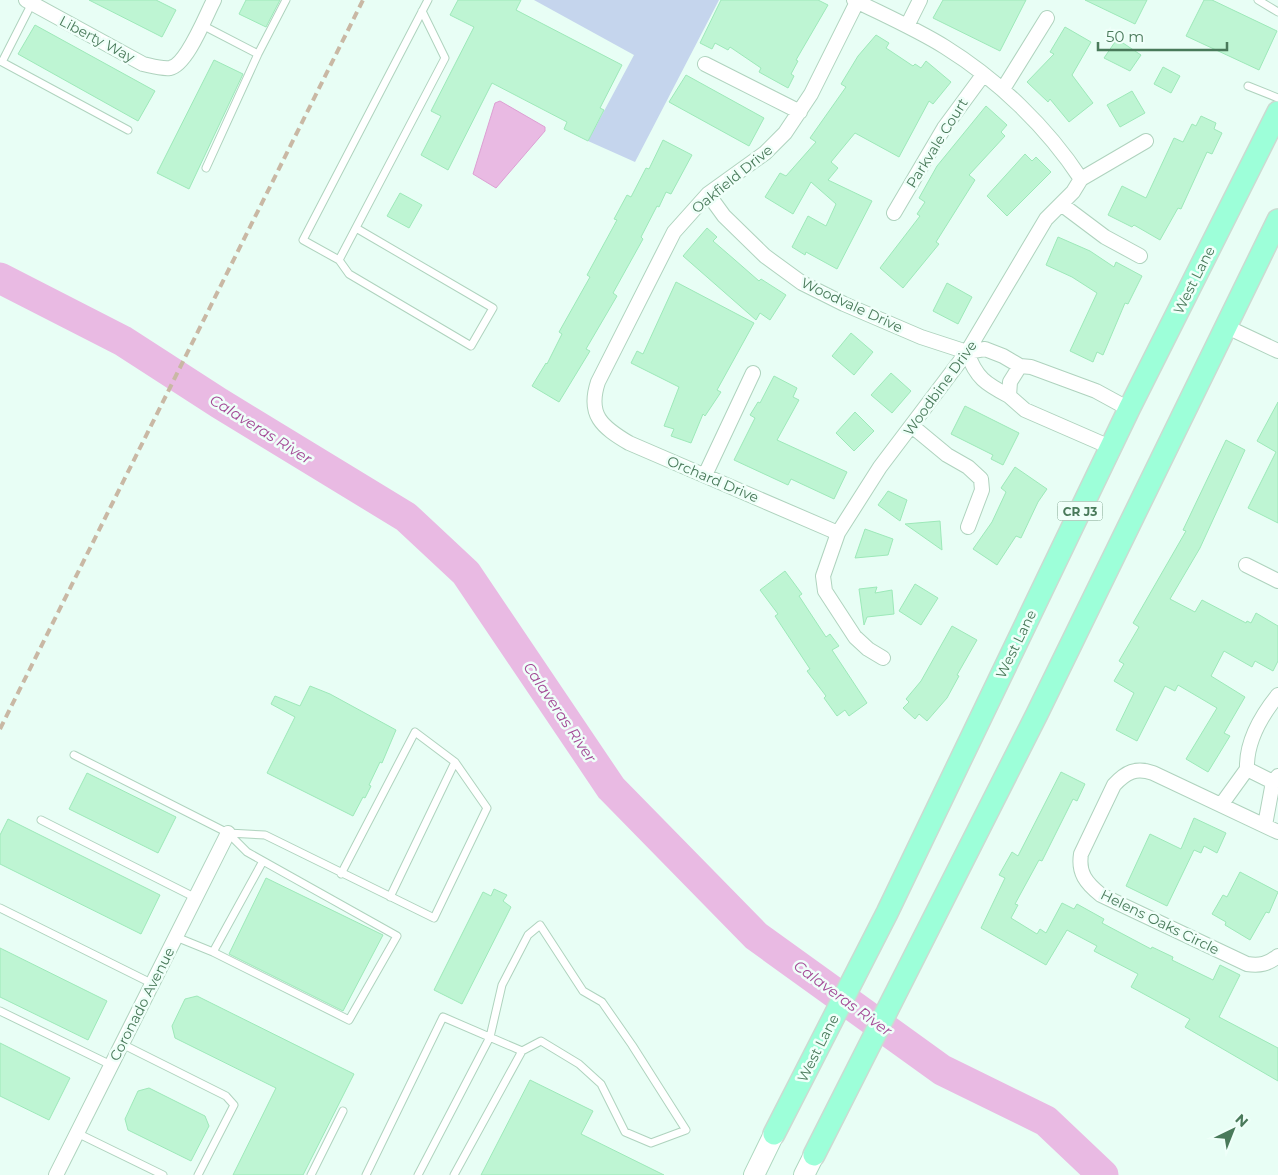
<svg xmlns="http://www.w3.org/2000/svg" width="1278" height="1175" font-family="Montserrat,sans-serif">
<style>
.green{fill:#c5d5ed}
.water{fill:#e9bae3;stroke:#dca0d3}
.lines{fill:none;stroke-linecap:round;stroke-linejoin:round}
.river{stroke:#e9bae3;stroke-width:31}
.building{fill:#bef5d3;stroke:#9de9b9}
.service-casing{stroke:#afd3be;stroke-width:9}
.minor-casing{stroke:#afd3be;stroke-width:16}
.secondary-casing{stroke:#acd7be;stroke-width:22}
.primary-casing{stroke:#ccdad1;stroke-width:24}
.service{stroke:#fff;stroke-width:7}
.minor{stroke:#fff;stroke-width:14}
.secondary{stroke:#fff;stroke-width:20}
.primary{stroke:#9dffd9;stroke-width:21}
.rail{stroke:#c9b8a4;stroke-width:4;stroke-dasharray:8 5;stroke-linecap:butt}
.labels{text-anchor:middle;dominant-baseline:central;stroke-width:5;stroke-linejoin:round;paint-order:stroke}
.shield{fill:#effff9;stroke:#7ba28a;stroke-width:1}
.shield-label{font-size:12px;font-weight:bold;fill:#497a5a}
.street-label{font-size:14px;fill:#497a5a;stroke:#effff9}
.water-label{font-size:15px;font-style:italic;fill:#a44a97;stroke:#effff9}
</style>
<rect width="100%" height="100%" fill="#e8fef5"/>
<path class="green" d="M534 0H719L635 162 588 141 634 55Z"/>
<path class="water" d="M500 101 545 127V131L496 188 473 174 495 103Z"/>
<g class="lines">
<path class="river" d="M0 278 123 341 219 403 406 517 466 573 611 788 756 936 942 1070 1046 1121 1103 1175"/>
</g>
<path class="building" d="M89 0H156L176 10 162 37Z
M246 0H280L266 27 239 14Z
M458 0H521L516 10 622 65 600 108 604 110 588 141 564 129 567 122 492 83 448 170 421 155 441 116 431 111 474 27 450 15Z
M721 0H818L828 5 796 60 798 61 791 74 794 76 788 88 759 72 761 68 730 47 728 50 715 43 712 49 700 43Z
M943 0H1026L1000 51 933 18Z
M1085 0H1147L1135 24Z
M1204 0H1212L1277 31 1259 70 1186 36Z
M35 25 155 91 138 121 18 54Z
M1065 27 1091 42 1072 75 1093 103 1069 122 1050 99 1048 102 1027 82 1054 54 1050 52Z
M876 35 889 43 886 48 913 66 915 64 921 68 926 61 951 82 933 104 929 101 899 157 855 133 831 162 838 168 828 180 872 201 837 269 806 252 805 255 792 247 808 216 826 226 836 204 811 182 793 214 765 197 780 173 786 176 816 142 810 138 846 87 841 84 858 56Z
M1117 39 1141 55 1130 71 1104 58Z
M214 60 243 74 189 189 157 173Z
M1163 67 1180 76 1171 93 1154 84Z
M686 75 764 118 749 146 669 102Z
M1132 91 1145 113 1120 127 1107 105Z
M986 106 1007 125 1001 132 1005 136 969 175 975 180 936 242 939 244 903 288 880 268 920 216 917 214 925 202 919 198 937 166Z
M1201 116 1216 123 1214 129 1222 133 1212 154 1207 152 1181 209 1178 208 1160 240 1134 225 1132 227 1108 215 1122 186 1146 198 1174 138 1183 142 1192 124 1196 126Z
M663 140 692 155 671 194 666 192 659 207 657 206 641 237 643 239 613 293 617 296 586 349 590 351 559 402 532 386 546 363 547 364 562 334 559 332 590 277 587 275 617 220 614 219 627 195 631 197 646 168 649 169Z
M1025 154 1032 161 1036 157 1051 172 1007 216 987 196Z
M400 193 422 205 409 228 387 216Z
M707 228 717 237 713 241 735 260 759 281 761 279 786 295 770 320 760 313 756 320 683 256Z
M1058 237 1090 251 1114 267 1116 262 1142 276 1128 304 1125 303 1103 355 1097 352 1093 362 1070 351 1097 293 1072 277 1046 265Z
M676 282 754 323 717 390 721 392 705 416 703 414 691 443 671 436 674 429 664 426 679 387 631 363 637 351 643 354Z
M947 283 972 297 958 324 933 311Z
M851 333 873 352 854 375 832 356Z
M891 373 911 391 892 413 871 395Z
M774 376 797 388 793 397 799 400 777 440 847 472 834 499 791 479 788 485 734 460 755 418 750 415 758 402 760 403Z
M1278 402V523L1248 508 1276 452 1257 441Z
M965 406 1019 433 1003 465 991 459 993 455 951 434Z
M855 412 874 431 854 451 836 433Z
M1226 440 1245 450 1200 548 1170 599 1195 612 1202 600 1246 623 1247 621 1251 623 1256 613 1278 626V661L1273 671 1255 661 1252 667 1224 651 1211 676 1245 697 1224 733 1230 736 1208 772 1186 759 1217 708 1178 685 1175 691 1165 686 1137 741 1116 730 1134 693 1114 681 1124 664 1119 661 1139 627 1133 623 1186 531 1183 530Z
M1015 467 1047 489 1038 502 1021 538 1016 536 997 565 973 549 992 522 1006 492 1001 488Z
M888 491 907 500 900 521 878 505Z
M940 521 942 550 905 524Z
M865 529 893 539 888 555 855 558Z
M785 571 802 594 799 596 826 637 830 634 839 646 832 650 867 703 849 716 845 710 837 716 824 698 826 696 807 671 810 669 775 616 778 614 760 590Z
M915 584 938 598 921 625 899 611Z
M877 587 875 593 892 590 894 614 867 617 864 625 859 589Z
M952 626 977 640 957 675 959 676 947 698 927 721 919 714 915 719 903 708 909 702 906 699 921 681Z
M310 686 330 694 396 730 382 763 380 762 369 785 371 786 365 798 363 797 353 816 267 773 295 717 271 704 275 696 300 706Z
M1061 772 1085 784 1077 801 1073 799 1042 861 1039 860 1015 904 1018 905 1011 918 1037 934 1040 929 1046 933 1062 903 1074 909 1077 904 1104 919 1102 923 1151 949 1152 947 1173 957 1172 960 1213 980 1220 965 1240 975 1219 1017 1278 1048V1081L1185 1027 1190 1019 1131 987 1138 974 1094 951 1097 946 1067 930 1046 965 981 928 1005 878 999 875 1012 852 1018 856Z
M87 773 176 817 158 853 69 809Z
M1194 818 1226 833 1217 853 1204 846 1201 853 1194 850 1167 906 1126 886 1150 834 1181 849Z
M8 819 160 895 141 934 0 864V835Z
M1240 872 1278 892 1269 913 1266 912 1250 940 1225 925 1226 922 1212 914 1223 895 1227 897Z
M266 878 383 935 343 1011 229 954Z
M494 889 507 895 503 901 511 907 462 1004 434 990 483 892 491 896Z
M0 948 107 1001 88 1040 0 997Z
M197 996 354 1074 303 1175H233L276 1088 175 1038 172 1026 185 999Z
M0 1043 70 1078 49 1120 0 1096Z
M530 1080 593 1111 581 1134 664 1175H481Z
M149 1088 205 1116 209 1126 191 1161 128 1130 125 1119 138 1091Z"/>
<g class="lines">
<defs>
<path id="service" d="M1258 0 1278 12
M32 3 2 62 128 130
M422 11 445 58 339 260 303 240 428 0
M202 25 258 54 206 168
M258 54 286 0
M1248 86 1278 98
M339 260 349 274 471 346 493 308 356 228
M74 755 228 833 247 852 397 936 349 1020 213 952 176 937
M41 820 196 898
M228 833 265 835 434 918 487 808 455 762 415 732 341 874
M390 897 455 762
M0 908 153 984
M213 952 263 861
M0 1011 111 1065
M122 1044 226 1096 234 1105 198 1175
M77 1133 163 1175
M311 1175 343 1111
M366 1175 443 1017 522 1051
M418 1175 490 1037 502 985 528 935 540 925 583 991 602 1002 632 1045 686 1130 651 1143 625 1132 601 1084 579 1064 541 1041 522 1051 454 1175"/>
<path id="minor" d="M26 0 143 64C152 66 161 69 170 68 187 65 206 15 214 0
M854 0C884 15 916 29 945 47 998 80 1047 127 1081 179
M907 26 920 0
M705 64 800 112
M1003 89 1047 18
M708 194 724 216 765 256 802 283 844 304 921 337 967 352 985 349 1003 356 1020 366
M1061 204 1105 237 1140 256
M894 213 944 128 983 75
M1227 327 1278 351
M967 352C976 378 986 384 1009 396
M912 426 947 455 968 467 981 479 982 490 968 527
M1110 447 1025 410 1009 396 1010 382 1020 366 1031 367 1096 391 1129 409
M705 475 753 373
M838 533 629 443C602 427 587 415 598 382L674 232 708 194 765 153 785 133 811 94 857 2
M1246 565 1278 581
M883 658 868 649 855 637 825 591 823 576 838 533 880 467 967 352 1046 219 1073 192 1081 179 1146 141
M1278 695C1261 716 1246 743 1247 769L1273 782 1278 776
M1221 805 1247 769
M1265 825 1273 782
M1278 832 1153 773C1136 767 1126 772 1114 785L1081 854C1078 873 1086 883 1101 895L1247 964C1260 966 1268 964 1278 956
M56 1175 228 833"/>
<path id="secondary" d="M754 1175 774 1134
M804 1175 814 1155"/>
<path id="primary" d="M774 1134 887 913 1129 409 1278 112
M814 1155 1037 714 1278 220"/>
</defs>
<use href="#service" class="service-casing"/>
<use href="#minor" class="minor-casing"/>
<use href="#secondary" class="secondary-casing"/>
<use href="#primary" class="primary-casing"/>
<use href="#service" class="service"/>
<use href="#minor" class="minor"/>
<use href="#secondary" class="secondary"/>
<use href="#primary" class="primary"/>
<path class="rail" d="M0 729 363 0"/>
</g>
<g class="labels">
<rect class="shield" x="1057.5" y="501.5" width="45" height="19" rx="4"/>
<g class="shield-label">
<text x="1080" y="511">CR J3</text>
</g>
<g class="street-label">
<text transform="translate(97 39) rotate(28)">Liberty Way</text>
<text transform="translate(937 143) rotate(-58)">Parkvale Court</text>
<text transform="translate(732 179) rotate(-39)">Oakfield Drive</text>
<text transform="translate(1194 280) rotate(-63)">West Lane</text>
<text transform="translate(852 305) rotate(25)">Woodvale Drive</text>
<text transform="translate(940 388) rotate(-54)">Woodbine Drive</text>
<text transform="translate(713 479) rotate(23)">Orchard Drive</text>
<text transform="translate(1016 644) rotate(-64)">West Lane</text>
<text transform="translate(1160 922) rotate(26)">Helens Oaks Circle</text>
<text transform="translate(142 1004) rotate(-63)">Coronado Avenue</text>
<text transform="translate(818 1048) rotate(-63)">West Lane</text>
</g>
<g class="water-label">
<text transform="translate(261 429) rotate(32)">Calaveras River</text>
<text transform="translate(560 712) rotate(56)">Calaveras River</text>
<text transform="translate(843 998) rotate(36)">Calaveras River</text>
</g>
</g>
<g transform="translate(1233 1130) rotate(43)" stroke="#effff9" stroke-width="4" paint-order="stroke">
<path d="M0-4L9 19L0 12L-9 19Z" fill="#497a5a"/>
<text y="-8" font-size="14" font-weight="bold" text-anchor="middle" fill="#497a5a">N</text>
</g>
<path d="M1098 42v8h129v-8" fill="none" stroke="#497a5a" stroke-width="2.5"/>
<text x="1106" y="42" font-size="15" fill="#497a5a" stroke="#effff9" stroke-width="4" paint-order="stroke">50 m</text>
</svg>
